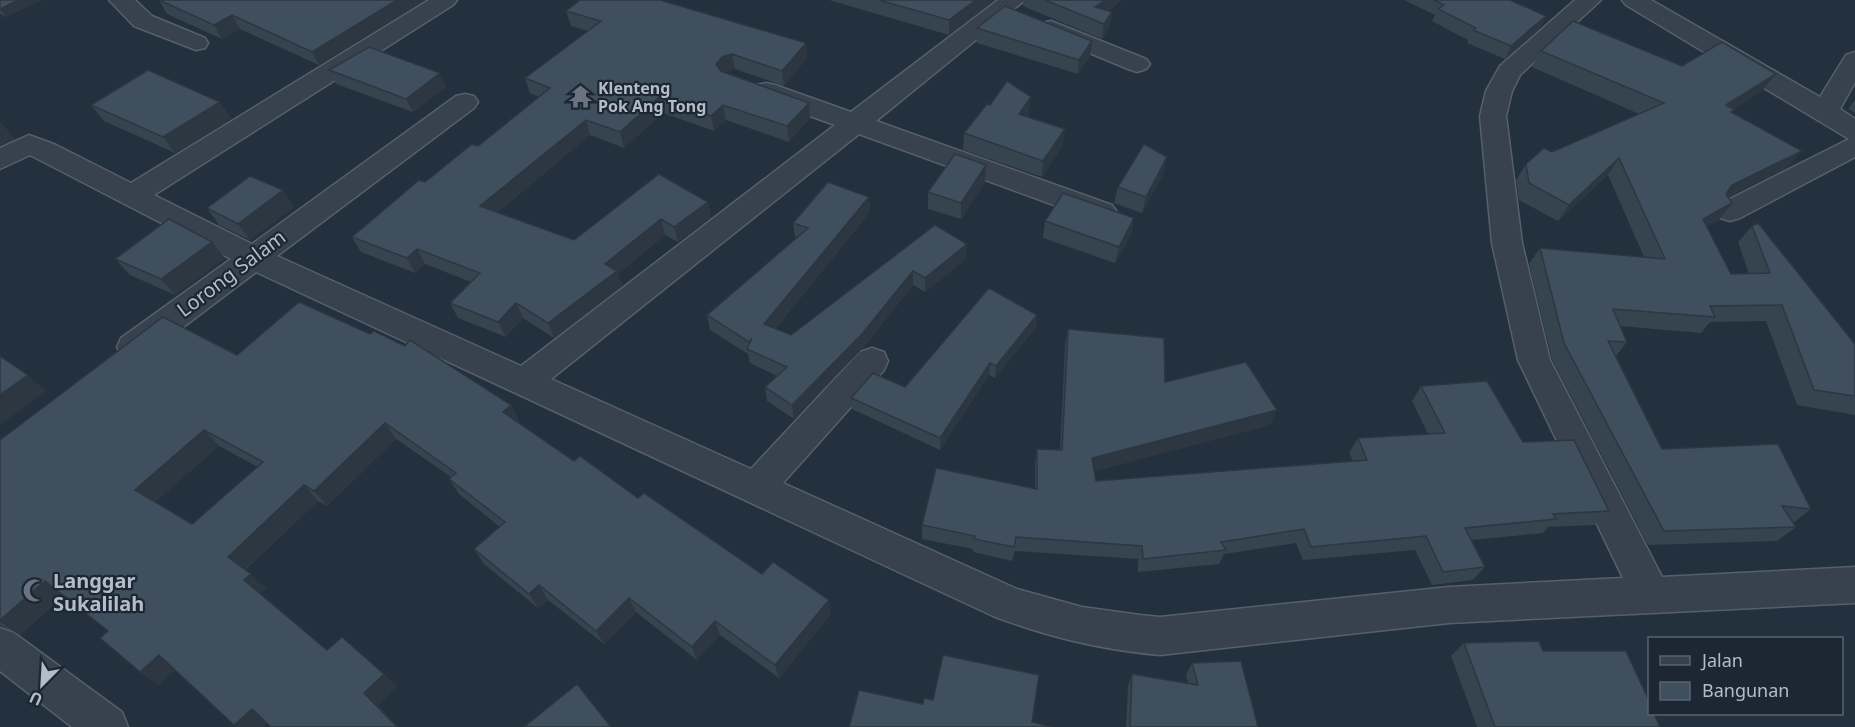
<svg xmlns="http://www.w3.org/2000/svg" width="1855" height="727" font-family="'Noto Sans',sans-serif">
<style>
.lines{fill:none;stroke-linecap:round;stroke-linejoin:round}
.minor-casing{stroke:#55606c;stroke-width:3}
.minor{fill:#37424e;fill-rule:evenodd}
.wall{fill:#364450;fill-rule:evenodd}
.shaded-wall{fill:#2c3741}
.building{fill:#3f4f5d;stroke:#2c3741;stroke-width:1.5;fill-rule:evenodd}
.labels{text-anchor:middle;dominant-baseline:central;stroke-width:4.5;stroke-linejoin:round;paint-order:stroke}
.far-poi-label{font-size:16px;font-weight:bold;fill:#b3bdc9;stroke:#1c2733;text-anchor:start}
.street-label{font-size:20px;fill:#b3bdc9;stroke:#1c2733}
.poi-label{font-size:20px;font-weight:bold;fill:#b3bdc9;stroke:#1c2733;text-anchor:start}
</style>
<rect width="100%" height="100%" fill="#23303e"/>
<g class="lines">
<defs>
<path id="minor" d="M109 0H135L152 16 205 38 208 43 205 48 196 50 134 26Z
M429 0H457L453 5 154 195 252 244 456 96 465 94 474 96 478 102 474 108 277 256 521 366 835 125 757 97 753 91 757 85 766 83 775 85 851 112 998 0H1025L876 121 1112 205 1117 212 1112 219 1102 222 1092 219 859 134 551 379 751 469 860 352 872 348 884 352 888 361 884 370 783 483 1017 589 1082 607 1140 615 1160 617 1449 587 1623 578 1518 360 1492 243 1480 116 1486 91 1500 66 1575 0H1601L1520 75 1512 91 1506 116 1522 243 1550 360 1662 577 1855 567V603L1449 623 1160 655C1102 650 1048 637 993 616L256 272 145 356 133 359 121 356 117 347 121 338 231 259 30 155 0 169V148L29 135 56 145 131 183Z
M1622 0H1651L1820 97 1846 55 1855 52V82L1840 109 1855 119V157L1740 218 1730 221 1720 218 1715 211 1720 204 1849 139 1626 5Z
M1051 21 1146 59 1150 64 1146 69 1137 72 1128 69 1042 33 1039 28 1042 23Z
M0 628 14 633 122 712 128 727H72L0 671Z"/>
</defs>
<use href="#minor" class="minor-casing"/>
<use href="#minor" class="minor"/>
</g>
<path class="wall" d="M0 0H42L6 17 0 14Z
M159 0H425L319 65 240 29 222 39 167 14Z
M829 0H994L949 35Z
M1023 0H1122L1108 11 1112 12 1110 27 1102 39 1023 6Z
M1404 0H1510L1546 16 1540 28 1505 59 1467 43 1468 40 1432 21 1435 15Z
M566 11 806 43 807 58 784 86 735 69 724 72 809 103 810 118 789 142 726 120 714 131 663 113 624 148 590 135 498 212 574 240 708 202 711 217 678 242 665 235 618 274 622 286 554 338 523 318 506 337 458 318 450 303 471 282 425 264 415 273 361 252 352 237 425 182 478 146 539 97 530 93 525 78 588 31 571 26Z
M977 28 1092 41 1090 56 1078 74 977 43Z
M1541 51 1682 66 1763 90 1733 109 1732 113 1788 167 1728 197 1719 220 1706 226 1731 274H1749L1738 242 1752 226 1855 344V415L1797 405 1766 321 1710 322 1701 333 1620 326 1627 342 1616 356 1662 449 1811 509 1793 523 1796 527 1777 541 1648 545 1552 359 1529 264 1540 248 1644 257 1608 175 1558 221 1519 200 1516 180 1526 164 1639 114 1532 67Z
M329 70 446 87 413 112 336 84Z
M1855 100V113L1848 109Z
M220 102 231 119 175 153 104 121 91 105Z
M1029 113 1027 117 1063 145 1042 177 963 150 964 133Z
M1167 157 1163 174 1142 213 1114 203 1118 187Z
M986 165 985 182 961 219 928 209V192Z
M869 197 870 212 775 329 791 335 935 225 966 259 925 292 913 285 862 349 794 419 767 401 765 387 777 376 750 363 748 354 710 330 707 315 797 238 795 237 793 223Z
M294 207 250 240 219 225 207 208Z
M1134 218 1131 235 1115 263 1043 238 1045 221Z
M225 258 175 295 130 275 115 259Z
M1037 315 1036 327 995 378 989 375 940 450 852 409 851 398 905 387Z
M1068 329 1165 382 1270 425 1094 471 1096 481 1353 461 1349 453 1358 438 1428 434 1412 401 1421 386 1523 442 1609 511 1595 525 1548 527 1543 533 1472 540 1485 567 1473 580 1432 585 1415 550 1303 560 1296 543 1224 554 1219 564 1138 572V559L1015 551 1012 561 973 552V549L922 539V525L1035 488V463L1037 449 1060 450 1065 344Z
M237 355 511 405 519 421 518 422 574 461 638 498 762 574 831 614 779 678 720 635 697 660 636 612 604 644 548 600 538 608 484 564 474 549 500 527 459 494 449 479 451 477 396 439 327 506 318 501 245 570 266 588 260 594 327 650 397 687 378 705 267 723 262 727H237L175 670 159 685 140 672 108 631 64 596 20 635 0 625V440ZM219 446 258 467 192 524 155 502Z
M1464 643 1543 651 1660 727H1477L1451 656Z
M1192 663 1258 727H1126L1128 686 1132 674 1188 683 1186 675Z"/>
<path class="shaded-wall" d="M18 0H42L6 17 0 9Z
M397 0H425L319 65 312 52Z
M976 0H994L949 35V20Z
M1105 0H1122L1095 20V7Z
M1112 12 1110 27 1102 39 1104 24Z
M232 15 240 29 222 39 214 25Z
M1546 16 1540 28 1505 59 1511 46Z
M1092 41 1090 56 1078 74 1079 60Z
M806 43 807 58 784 86 782 71Z
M732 54 735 69 724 72 719 79 716 64 722 57Z
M440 73 446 87 413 112 406 99Z
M1776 74 1763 90 1714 122 1726 105Z
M659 97 663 113 624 148 620 132Z
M1031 97 1029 113 1018 131 1019 114Z
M220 102 231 119 175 153 163 137Z
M809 103 810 118 789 142 787 126Z
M723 105 726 120 714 131 711 116Z
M586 120 590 135 487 221 480 206Z
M0 122H1L15 139 0 146Z
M1065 129 1063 145 1042 177 1043 161Z
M1802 151 1788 167 1719 202 1732 185Z
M1167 157 1163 174 1142 213 1146 197Z
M1619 158 1608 175 1558 221 1569 205Z
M986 165 985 182 961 219V203Z
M283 190 294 207 250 240 238 224Z
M869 197 870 212 767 338 764 324Z
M708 202 711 217 678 242 674 227Z
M1732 203 1719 220 1690 236 1703 219Z
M1134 218 1131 235 1115 263 1119 247Z
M661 219 665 235 618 274 622 286 554 338 548 323 605 264Z
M212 242 225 258 175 295 161 279Z
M967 244 966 259 925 292V278Z
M417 249 425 264 415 273 407 258Z
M913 271V285L862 349 794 419 792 405Z
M516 303 523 318 506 337 498 322Z
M1037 315 1036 327 995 378 996 366Z
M990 363 989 375 940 450V438Z
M28 375 46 391 0 425V395Z
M511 405 519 421 512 427 503 412Z
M1277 410 1270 425 1089 473 1092 458Z
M385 423 396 439 327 506 314 491Z
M204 430 219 446 152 505 135 490Z
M304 485 318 501 243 571 228 557Z
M251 574 266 588 260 595 244 580Z
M45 581 65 595 20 635 0 622V620Z
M539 585 548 600 538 608 529 594Z
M629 598 636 612 604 644 596 631Z
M829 600 831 614 779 678 775 665Z
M715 621 720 635 697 660 692 647Z
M159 655 177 668 159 685 140 672Z
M384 674 397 687 378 705 399 727H397L364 693Z
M252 709 269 721 262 727H237L234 725Z"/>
<path class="building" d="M0 0H18L0 9Z
M159 0H397L312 52 232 15 214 25Z
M580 0H660L806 43 782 71 732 54 722 57 716 64 721 71 809 103 787 126 723 105 711 116 659 97 620 132 586 120 480 206 574 240 659 174 708 202 674 227 661 219 605 264 617 271 548 323 516 303 498 322 450 303 480 273 417 249 407 258 352 237 419 180 425 182 472 144 478 146 550 88 525 78 601 21 566 11Z
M879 0H976L949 20Z
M1045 0H1105L1095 7 1112 12 1104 24Z
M1434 0H1510L1546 16 1511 46 1473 30 1476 28 1438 9 1444 5Z
M1005 6 1092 41 1079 60 977 28Z
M1573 21 1682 66 1722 42 1776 74 1726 105 1735 110 1731 112 1802 151 1732 185 1726 194 1732 203 1703 219 1731 274 1770 273 1752 226 1758 223 1855 344V396L1814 390 1782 305 1710 306 1715 317 1613 309 1627 342 1608 341 1662 449 1778 444 1811 509 1782 506 1796 527 1664 531 1564 343 1540 248 1665 259 1619 158 1569 205 1529 183 1526 164 1544 148 1552 152 1664 103 1541 51Z
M369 47 440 73 406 99 329 70Z
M148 70 220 102 163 137 91 105Z
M1007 81 1031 97 1019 114 1065 129 1043 161 964 133 987 104 990 105Z
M1144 144 1167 157 1146 197 1118 187Z
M955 154 986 165 961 203 928 192Z
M250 176 283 190 238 224 207 208Z
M828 182 869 197 764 324 791 335 935 225 967 244 925 278 913 271 861 335 792 405 765 387 787 367 747 349 752 338 749 342 707 315 808 228 793 223Z
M1063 193 1134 218 1119 247 1045 221Z
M169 219 212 242 161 279 115 259Z
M989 288 1037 315 996 366 990 363 940 438 851 398 873 373 905 387Z
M299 302 370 334 374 331 405 346 410 340 511 405 503 412 574 461 580 456 638 498 644 493 762 574 773 562 829 600 775 665 715 621 692 647 629 598 596 631 539 585 529 594 474 549 505 522 449 479 456 473 385 423 314 491 304 485 228 557 251 574 244 580 327 650 342 637 384 674 364 693 397 727H271L252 709 234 725 159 655 140 672 100 638 108 631 45 581 0 620V440L163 317 237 355ZM204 430 263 462 192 524 135 490Z
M1068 329 1164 338 1165 382 1246 362 1277 410 1092 458 1096 481 1367 460 1358 438 1445 433 1421 386 1487 381 1523 442 1574 440 1609 511 1553 514 1556 519 1465 528 1485 567 1443 572 1426 536 1311 547 1304 529 1221 542 1226 550 1143 559 1142 546 1016 537 1014 547 974 539 975 536 922 525 936 468 1037 489V449L1062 450Z
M0 356 28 375 0 395Z
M1539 641 1543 651H1626L1650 703V714H1654L1660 727H1495L1464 643Z
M943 655 1039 675 1032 722 1052 727H849L859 690 923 704 924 698 933 700Z
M1241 661 1258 727H1130L1132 674 1198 685 1192 663Z
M577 684 611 727H524Z"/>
<defs>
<symbol id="temple-bare" viewBox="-9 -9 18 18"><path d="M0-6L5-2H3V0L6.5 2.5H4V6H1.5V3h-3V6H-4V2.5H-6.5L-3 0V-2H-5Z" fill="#6b7280" stroke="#1c2733" stroke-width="2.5" paint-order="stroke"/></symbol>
<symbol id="mosque-bare" viewBox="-9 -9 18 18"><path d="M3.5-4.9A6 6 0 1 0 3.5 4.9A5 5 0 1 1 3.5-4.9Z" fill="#6b7280" stroke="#1c2733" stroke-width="2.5" paint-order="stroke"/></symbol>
</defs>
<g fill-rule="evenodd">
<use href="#temple-bare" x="564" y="80" width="33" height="33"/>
<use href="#mosque-bare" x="18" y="574" width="33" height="33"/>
</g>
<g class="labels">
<g class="far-poi-label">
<text x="598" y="88">Klenteng<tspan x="598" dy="18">Pok Ang Tong</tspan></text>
</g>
<g class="street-label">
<text transform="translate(231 273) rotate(-37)">Lorong Salam</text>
</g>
<g class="poi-label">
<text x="53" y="580">Langgar<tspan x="53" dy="23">Sukalilah</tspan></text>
</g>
</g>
<rect x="1648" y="637" width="195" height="78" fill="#1c2733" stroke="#58636f" stroke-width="1.5"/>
<rect x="1660" y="656" width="30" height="9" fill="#37424e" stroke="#58636f" stroke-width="1.5"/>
<text x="1702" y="667" font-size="18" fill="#b3bdc9">Jalan</text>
<rect x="1660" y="682" width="30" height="18" fill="#3f4f5d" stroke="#58636f" stroke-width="1.5"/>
<text x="1702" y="697" font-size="18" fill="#b3bdc9">Bangunan</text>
<g transform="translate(42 685) rotate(204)" stroke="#1c2733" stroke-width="4.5" paint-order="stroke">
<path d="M0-4.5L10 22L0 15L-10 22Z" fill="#b3bdc9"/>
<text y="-9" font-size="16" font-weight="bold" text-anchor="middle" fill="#b3bdc9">U</text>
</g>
</svg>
